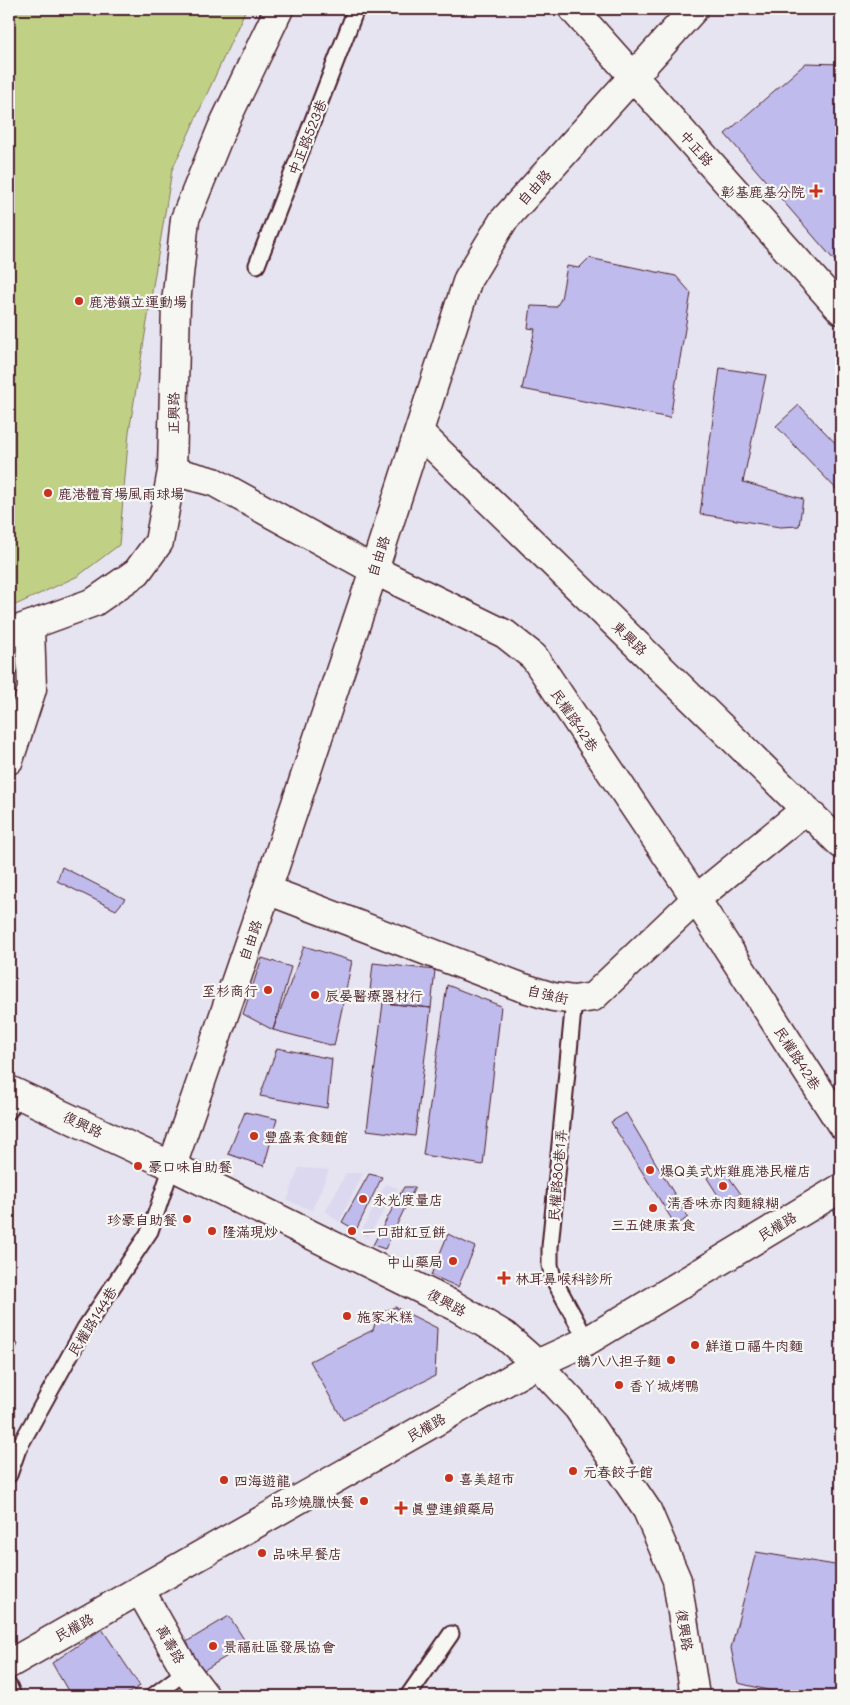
<svg xmlns="http://www.w3.org/2000/svg" width="850" height="1705" font-family="Mali,'LXGW WenKai TC',sans-serif">
<style>
.built{fill:#dbd8ef}
.green{fill:#c0d186;stroke:#857858}
.building{fill:#c0bbed;stroke:#4a1f2b}
.lines{fill:none;stroke-linecap:round;stroke-linejoin:round}
.service-casing{stroke:#4a1f2b;stroke-width:19}
.minor-casing{stroke:#4a1f2b;stroke-width:31}
.tertiary-casing{stroke:#4a1f2b;stroke-width:31}
.secondary-casing{stroke:#4a1f2b;stroke-width:31}
.service{stroke:#f6f6f2;stroke-width:15}
.minor{stroke:#f6f6f2;stroke-width:28}
.tertiary{stroke:#f6f6f2;stroke-width:28}
.secondary{stroke:#f6f6f2;stroke-width:28}
.poi-dot{fill:#c8321e;stroke:#f6f6f2;stroke-width:2}
.labels{text-anchor:middle;dominant-baseline:central;stroke-width:4.5;stroke-linejoin:round;paint-order:stroke}
.street-label{font-size:14px;fill:#4a1f2b;stroke:#f6f6f2}
.poi-label{font-size:14px;fill:#4a1f2b;stroke:#f6f6f2;text-anchor:start}
</style>
<rect width="100%" height="100%" fill="#e6e4f0"/>
<filter id="ink" filterUnits="userSpaceOnUse"><feTurbulence type="fractalNoise" baseFrequency=".02" numOctaves="2"/><feDisplacementMap in="SourceGraphic" scale="10" xChannelSelector="R" yChannelSelector="G"/><feConvolveMatrix kernelMatrix="1 2 1 2 8 2 1 2 1" color-interpolation-filters="sRGB"/></filter>
<g filter="url(#ink)">
<path class="built" d="M299 1168 329 1170 312 1210 287 1200Z
M346 1173H363L339 1222 326 1211Z
M386 1184 398 1188 367 1238 361 1232Z"/>
<path class="green" d="M9 9H246L172 170 129 432 119 545 78 576 9 608Z"/>
<path class="building" d="M806 63 841 64V268L725 134Z
M589 258 676 276 691 293 670 418 522 389 535 329 528 328 531 306 556 307 561 299 567 266 579 268Z
M720 368 766 375 743 482 803 499 799 526 780 527 700 514Z
M799 405 841 449V494L776 426Z
M62 867 125 899 116 910 57 881Z
M304 946 352 961 334 1046 273 1030Z
M262 958 291 967 273 1030 243 1014Z
M373 963 435 970 431 1008 369 1001Z
M447 985 501 1006 483 1165 423 1155Z
M383 1003 431 1008 415 1136 367 1130Z
M277 1048 332 1059 327 1108 260 1096Z
M245 1112 277 1119 264 1166 228 1154Z
M626 1113 688 1217 676 1226 611 1122Z
M721 1166 741 1194 723 1203 707 1178Z
M369 1174 382 1177 356 1230 342 1222Z
M404 1187H415L385 1249 373 1245Z
M841 1195V1223L828 1202Z
M448 1234 475 1247 458 1287 431 1275Z
M395 1307 437 1328 435 1376 343 1420 310 1361 373 1330 378 1314Z
M9 1341 18 1344 9 1363Z
M756 1552 841 1566V1696H793L738 1683 731 1648Z
M229 1616 247 1644 196 1675 178 1647Z
M102 1629 140 1686 124 1696H71L52 1663Z"/>
<g class="lines">
<defs>
<path id="service" d="M257 265 356 9
M574 1000 550 1247V1265L553 1278 587 1341
M9 1111 19 1094
M9 1475 18 1449 85 1328 150 1231 172 1166
M9 1686 13 1696
M153 1696 186 1671
M408 1696 451 1634"/>
<path id="minor" d="M419 432 841 844
M172 471 214 482 374 570 505 634 534 657 696 899 841 1124
M9 633 94 602 137 572 159 542 172 471 176 303 185 219 222 128 279 9
M9 760 32 689 30 626
M267 890 521 987 553 997 574 1000 593 997 696 899 806 809
M172 1166 267 890 374 570 468 279 503 221 694 9
M140 1590 186 1671 205 1696"/>
<path id="tertiary" d="M9 1090 172 1166 455 1306 504 1335 537 1364 578 1408 647 1510 677 1580 695 1696
M9 1664 537 1364 587 1341 841 1188"/>
<path id="secondary" d="M573 9 841 310"/>
</defs>
<use href="#service" class="service-casing"/>
<use href="#minor" class="minor-casing"/>
<use href="#tertiary" class="tertiary-casing"/>
<use href="#secondary" class="secondary-casing"/>
<use href="#service" class="service"/>
<use href="#minor" class="minor"/>
<use href="#tertiary" class="tertiary"/>
<use href="#secondary" class="secondary"/>
</g>
</g>
<g class="poi-dot">
<path d="M813.5 183.5h5v5h5v5h-5v5h-5v-5h-5v-5h5z"/>
<circle cx="79" cy="301" r="5"/>
<circle cx="48" cy="493" r="5"/>
<circle cx="268" cy="990" r="5"/>
<circle cx="315" cy="995" r="5"/>
<circle cx="254" cy="1136" r="5"/>
<circle cx="138" cy="1166" r="5"/>
<circle cx="650" cy="1170" r="5"/>
<circle cx="723" cy="1186" r="5"/>
<circle cx="363" cy="1199" r="5"/>
<circle cx="653" cy="1208" r="5"/>
<circle cx="187" cy="1219" r="5"/>
<circle cx="212" cy="1231" r="5"/>
<circle cx="352" cy="1231" r="5"/>
<circle cx="453" cy="1261" r="5"/>
<path d="M501.5 1270.5h5v5h5v5h-5v5h-5v-5h-5v-5h5z"/>
<circle cx="347" cy="1316" r="5"/>
<circle cx="695" cy="1345" r="5"/>
<circle cx="671" cy="1360" r="5"/>
<circle cx="619" cy="1385" r="5"/>
<circle cx="573" cy="1471" r="5"/>
<circle cx="449" cy="1478" r="5"/>
<circle cx="224" cy="1480" r="5"/>
<circle cx="364" cy="1501" r="5"/>
<path d="M398.5 1500.5h5v5h5v5h-5v5h-5v-5h-5v-5h5z"/>
<circle cx="262" cy="1553" r="5"/>
<circle cx="213" cy="1646" r="5"/>
</g>
<g class="labels">
<g class="street-label">
<text transform="translate(307 137) rotate(-68)">中正路523巷</text>
<text transform="translate(697 148) rotate(48)">中正路</text>
<text transform="translate(534 187) rotate(-48)">自由路</text>
<text transform="translate(173 413) rotate(-89)">正興路</text>
<text transform="translate(378 556) rotate(-72)">自由路</text>
<text transform="translate(630 638) rotate(44)">東興路</text>
<text transform="translate(575 720) rotate(56)">民權路42巷</text>
<text transform="translate(250 940) rotate(-71)">自由路</text>
<text transform="translate(548 994) rotate(13)">自強街</text>
<text transform="translate(798 1058) rotate(57)">民權路42巷</text>
<text transform="translate(83 1124) rotate(25)">復興路</text>
<text transform="translate(557 1175) rotate(-85)">民權路80巷1弄</text>
<text transform="translate(777 1226) rotate(-31)">民權路</text>
<text transform="translate(447 1302) rotate(28)">復興路</text>
<text transform="translate(92 1321) rotate(-58)">民權路144巷</text>
<text transform="translate(426 1427) rotate(-30)">民權路</text>
<text transform="translate(74 1627) rotate(-29)">民權路</text>
<text transform="translate(685 1630) rotate(81)">復興路</text>
<text transform="translate(171 1644) rotate(60)">萬壽路</text>
</g>
<g class="poi-label">
<text x="805" y="191" text-anchor="end">彰基鹿基分院</text>
<text x="89" y="301">鹿港鎮立運動場</text>
<text x="58" y="493">鹿港體育場風雨球場</text>
<text x="258" y="990" text-anchor="end">至杉商行</text>
<text x="325" y="995">辰晏醫療器材行</text>
<text x="264" y="1136">豐盛素食麵館</text>
<text x="148" y="1166">豪口味自助餐</text>
<text x="660" y="1170">爆Q美式炸雞鹿港民權店</text>
<text x="373" y="1199">永光度量店</text>
<text x="723" y="1202" text-anchor="middle">清香味赤肉麵線糊</text>
<text x="177" y="1219" text-anchor="end">珍豪自助餐</text>
<text x="653" y="1224" text-anchor="middle">三五健康素食</text>
<text x="222" y="1231">隆滿現炒</text>
<text x="362" y="1231">一口甜紅豆餅</text>
<text x="443" y="1261" text-anchor="end">中山藥局</text>
<text x="515" y="1278">林耳鼻喉科診所</text>
<text x="357" y="1316">施家米糕</text>
<text x="705" y="1345">鮮道口福牛肉麵</text>
<text x="661" y="1360" text-anchor="end">鵝八八担子麵</text>
<text x="629" y="1385">香ㄚ城烤鴨</text>
<text x="583" y="1471">元春餃子館</text>
<text x="459" y="1478">喜美超市</text>
<text x="234" y="1480">四海遊龍</text>
<text x="354" y="1501" text-anchor="end">品珍燒臘快餐</text>
<text x="411" y="1508">真豐連鎖藥局</text>
<text x="272" y="1553">品味早餐店</text>
<text x="223" y="1646">景福社區發展協會</text>
</g>
</g>
<rect width="850" height="1705" fill="none" stroke="#f6f6f2" stroke-width="30"/>
<rect x="15" y="15" width="820" height="1675" fill="none" stroke="#4a1f2b" stroke-width="2" filter="url(#ink)"/>
</svg>
